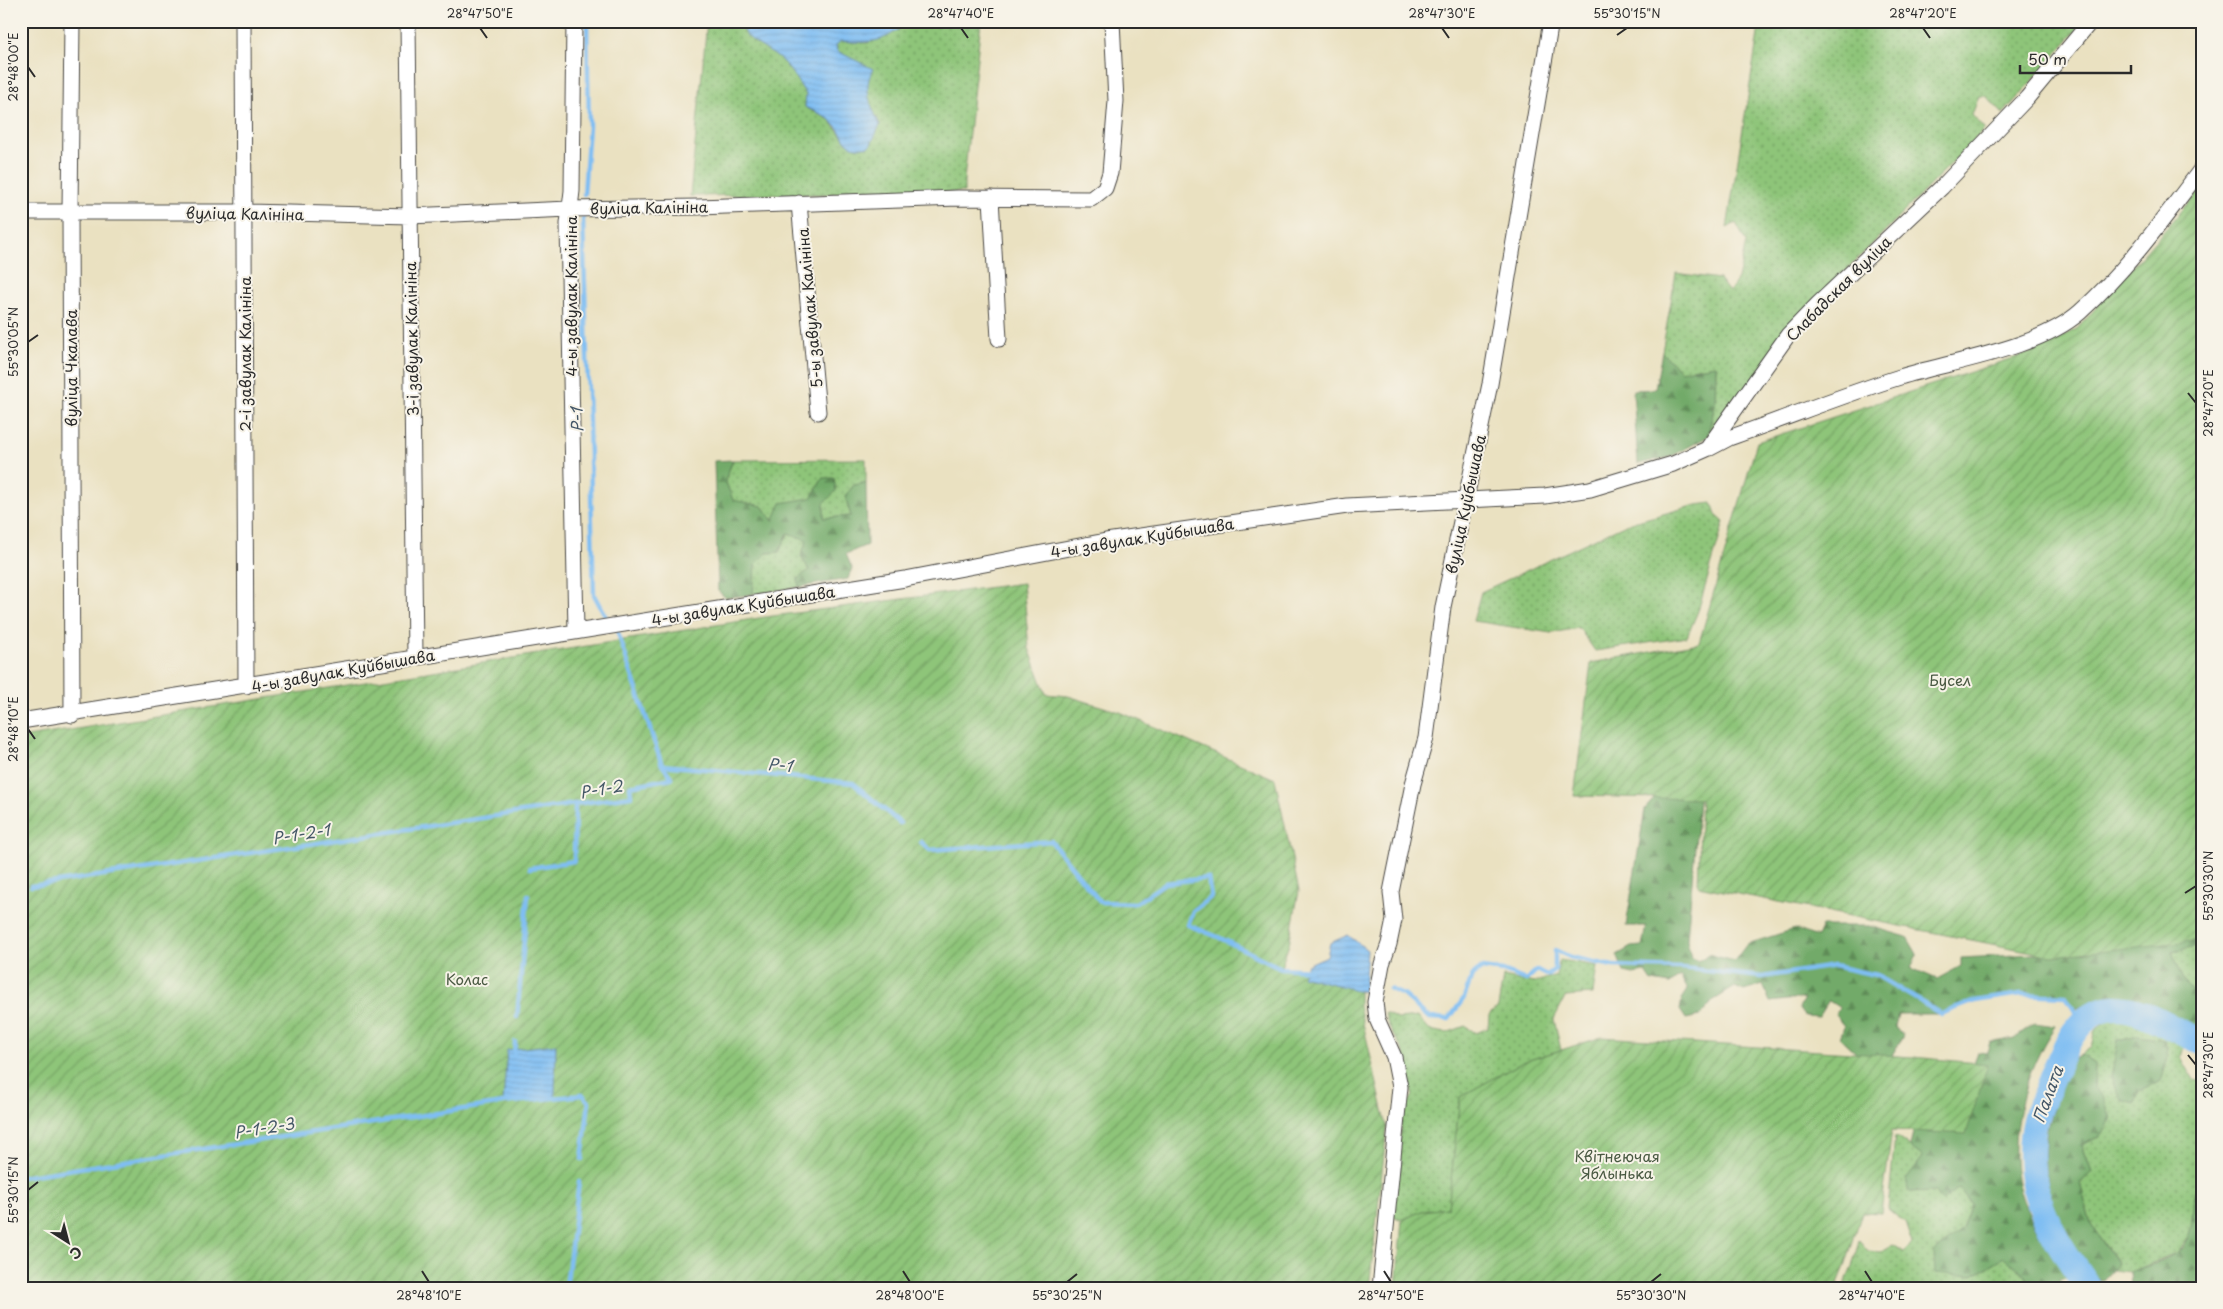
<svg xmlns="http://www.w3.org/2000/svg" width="2223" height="1309" font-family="'Playpen Sans',sans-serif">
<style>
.grass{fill:url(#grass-dots);stroke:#5c7852;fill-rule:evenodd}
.forest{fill:url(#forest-firs);stroke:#4e6a4a}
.garden{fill:url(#garden-furrows);stroke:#5c7852}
.water{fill:url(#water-rules);stroke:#55748f}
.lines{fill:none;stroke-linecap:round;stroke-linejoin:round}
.stream{stroke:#7fbef3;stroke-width:4.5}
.river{stroke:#7fbef3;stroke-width:26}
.minor-casing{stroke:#484642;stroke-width:17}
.minor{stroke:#fff;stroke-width:15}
.ticks{fill:none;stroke:#2b2b2b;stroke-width:2}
.labels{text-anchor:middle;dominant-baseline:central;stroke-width:4;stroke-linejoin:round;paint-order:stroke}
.street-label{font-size:15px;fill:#2b2b2b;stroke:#f7f3e8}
.park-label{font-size:15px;fill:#495942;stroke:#f7f3e8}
.water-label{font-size:16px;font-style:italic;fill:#445767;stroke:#f7f3e8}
.neatline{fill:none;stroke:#2b2b2b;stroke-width:2}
.ticks-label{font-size:12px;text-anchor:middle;fill:#2b2b2b}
</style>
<defs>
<pattern id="grass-dots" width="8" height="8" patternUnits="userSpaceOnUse" patternTransform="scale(1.25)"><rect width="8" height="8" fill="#8ec579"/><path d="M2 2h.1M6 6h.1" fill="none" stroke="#74a063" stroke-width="1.8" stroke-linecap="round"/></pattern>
<pattern id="forest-firs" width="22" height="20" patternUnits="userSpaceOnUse" patternTransform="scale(1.25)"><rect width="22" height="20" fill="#72aa69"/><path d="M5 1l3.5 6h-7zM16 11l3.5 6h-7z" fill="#5e8b57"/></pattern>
<pattern id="garden-furrows" width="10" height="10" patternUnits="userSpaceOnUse" patternTransform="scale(1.25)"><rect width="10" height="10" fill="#8ec579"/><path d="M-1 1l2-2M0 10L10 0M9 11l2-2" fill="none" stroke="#74a063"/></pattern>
<pattern id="water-rules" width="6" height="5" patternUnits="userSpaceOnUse" patternTransform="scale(1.25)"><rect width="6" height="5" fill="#7fbef3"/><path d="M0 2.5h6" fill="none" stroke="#6ea3d0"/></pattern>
</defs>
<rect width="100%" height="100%" fill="#f7f3e8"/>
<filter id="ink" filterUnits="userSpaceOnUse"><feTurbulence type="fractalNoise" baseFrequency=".02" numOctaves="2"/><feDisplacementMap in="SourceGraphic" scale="10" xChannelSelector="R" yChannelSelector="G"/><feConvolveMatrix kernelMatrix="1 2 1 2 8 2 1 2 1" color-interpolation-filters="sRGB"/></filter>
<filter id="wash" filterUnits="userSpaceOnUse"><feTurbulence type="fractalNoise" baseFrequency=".0096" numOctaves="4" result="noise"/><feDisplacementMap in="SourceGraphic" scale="20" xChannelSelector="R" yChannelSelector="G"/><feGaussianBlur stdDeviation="1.12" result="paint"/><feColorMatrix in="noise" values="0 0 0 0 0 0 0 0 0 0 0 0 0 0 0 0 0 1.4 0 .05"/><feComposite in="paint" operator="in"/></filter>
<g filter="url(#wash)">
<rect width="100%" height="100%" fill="#eae1c1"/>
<path class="grass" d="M707 21H739C744 43 772 49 785 64 793 73 799 84 806 94L805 107 830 120 847 143 880 125 868 100 867 80 837 51 835 45 841 41 867 43 899 30 900 21H981L964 180V192L690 196Z
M1760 21H2085L2003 114 1986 96H1979L1972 115 1985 129 1840 277 1707 437 1715 405 1716 365 1680 371 1662 352 1676 273 1719 279 1729 292 1738 279 1746 242 1736 223 1727 228Z
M866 459V483L854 485 845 496 851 516 824 519 823 478 811 498 781 504 774 522 762 506 733 501 725 480 733 460Z
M1712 503 1716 515 1724 522 1698 611 1687 637 1595 651 1579 628 1551 633 1473 621 1481 592 1626 524 1696 505Z
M788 533 807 539 809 570 798 579 799 587 753 594 755 565 767 553 779 552Z
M2202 946V1001L2186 985 2172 952Z
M1560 960 1597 966 1593 994 1566 996 1554 1019 1561 1050 1523 1062 1460 1097 1448 1208 1422 1211 1402 1220 1393 1216 1403 1102H1409L1413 1095C1408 1083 1409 1072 1406 1060 1402 1043 1387 1031 1385 1013L1398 1019 1418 1017 1429 1030 1446 1033 1465 1026 1476 1033 1488 1028 1489 1015 1498 1007 1503 977 1534 983 1556 975Z
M2109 1020 2137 1021 2185 1043 2181 1057 2194 1080 2202 1082V1183L2196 1190 2191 1233 2176 1254 2130 1272 2113 1270 2118 1263 2091 1225 2080 1183 2092 1172 2082 1145 2100 1136 2103 1097 2094 1088 2095 1064 2081 1055 2091 1047 2095 1030ZM2138 1036 2162 1079 2139 1092 2116 1059 2118 1041Z
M1895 1136 1924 1157 1906 1179 1959 1188 1971 1204 1962 1229 1934 1253 1973 1276 2004 1257 2026 1275 2030 1288H1843L1852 1267 1859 1240 1868 1251 1880 1252 1892 1245 1904 1252 1912 1244 1905 1223 1888 1209Z"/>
<path class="forest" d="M1662 352 1680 371 1716 365 1715 405 1707 437 1670 457 1638 464 1633 390 1655 389Z
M733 460 725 480 733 500 762 506 773 521 781 503 811 498 823 478H834L836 491 824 503V518L851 516 845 496 854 485 866 483 867 545 846 554 852 568 848 579 799 587 798 579 809 570 801 556 807 540 788 533 779 552 767 553 755 565 753 594 726 598 718 591 714 461Z
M1663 788 1700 789 1687 940 1691 958 1699 961 1708 954 1734 961 1747 944 1795 929 1817 937 1822 926H1869L1907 937 1917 954 1911 968 1937 979 1961 966V958L2071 952 2202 924V946L2172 952 2186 985 2202 1001V1033L2170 1020 2135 998 2105 997 2073 1010 2066 996 2021 994 1975 1001 1941 1014H1898L1895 1026 1903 1036 1891 1057 1858 1055 1840 1038 1844 1026 1835 1015 1840 1008 1829 1001 1819 1017 1805 1016 1799 1008 1804 998 1770 1002 1763 985 1744 991 1735 987 1714 1000 1700 1016 1686 1019 1680 1010 1682 999 1688 990 1680 976 1670 984 1652 981 1646 972 1633 974 1624 972 1617 955 1631 947 1642 946 1646 926H1626L1645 809Z
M2035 1023 2055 1026C2025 1071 2006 1134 2019 1188 2028 1221 2051 1251 2069 1278L2059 1279 2062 1288H2030L2026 1275 2004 1257 1973 1276 1935 1273 1934 1253 1962 1229 1971 1204 1959 1188 1942 1201 1934 1191 1909 1192 1906 1179 1923 1157 1910 1147 1914 1127 1959 1099 1977 1052 1987 1053 1990 1043 2014 1038Z
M2138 1036 2165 1040 2168 1057 2162 1079 2139 1092 2135 1104 2122 1100 2111 1077 2118 1041Z
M2081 1055 2095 1064 2094 1088 2103 1097 2111 1118 2100 1136 2082 1145 2092 1172 2080 1183 2091 1225 2118 1264 2103 1280 2090 1279C2062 1230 2036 1189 2047 1129 2052 1106 2064 1083 2071 1061Z
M2202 1183V1288H2131L2130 1272C2142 1267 2168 1261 2177 1253 2201 1232 2185 1200 2202 1183Z"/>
<path class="garden" d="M2202 188V940L2052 956 1698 886 1701 799 1574 796 1591 663 1699 643 1757 442 2035 351 2078 328Z
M1023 583 1029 648 1046 694 1068 696 1120 712 1275 779 1299 891 1289 944 1281 967 1359 973V1006L1387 1127 1369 1288H21V738L765 617Z
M1602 1037 1913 1057 1988 1064 1966 1134 1892 1130 1881 1213 1862 1212 1846 1264 1836 1288H1396L1402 1220 1422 1211 1448 1208 1460 1097 1523 1062Z"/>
<path class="water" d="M739 21H900L899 29C879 44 865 43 841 41L836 45 837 51 873 69C862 89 871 106 880 125L870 146C841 152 847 134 830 120 824 114 812 111 805 107L806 94C799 84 793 73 785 64 772 49 744 43 739 21Z
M1348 935 1367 950 1364 992 1302 976 1307 965 1327 956 1330 943Z
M556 1044 555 1096 503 1103 507 1050Z"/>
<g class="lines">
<path class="stream" d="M584 194 589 126 587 21
M583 219 594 595 606 617
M618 633 662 765 853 783 900 823
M921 842 930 850 1051 841 1100 902 1136 903 1165 883 1208 878 1211 897 1193 911 1188 925 1218 937 1281 968 1310 970
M530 868 574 861 575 804 631 796 630 786 672 778 662 765
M31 886 575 804
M1390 989 1403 995 1429 1018 1449 1019 1464 998 1472 976 1482 968 1503 971 1526 980 1537 970 1547 975 1555 969V950L1570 957 1613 966 1682 968 1762 977 1834 966 1876 975 1941 1014 1975 1001 2021 994 2066 996 2082 1024
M517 1017 528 895
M514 1053 515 1042
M21 1177 503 1103 583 1095 589 1102 582 1159
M566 1288 579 1182"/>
<path class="river" d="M2089 1288C2067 1257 2045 1225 2035 1188 2030 1167 2030 1141 2035 1120 2038 1108 2045 1096 2049 1085 2061 1056 2075 1010 2114 1008 2146 1007 2172 1032 2202 1041"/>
</g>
</g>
<g filter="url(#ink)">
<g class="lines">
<defs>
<path id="minor" d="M243 21 246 686
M408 21 415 657
M574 21 572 191 568 224 576 631
M991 198 999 339
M799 203 818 412
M21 212H243L410 216 569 209 698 207 958 198 1091 199 1105 188 1110 173 1116 101 1112 21
M1710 448 1729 438C1786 418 1843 395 1900 377 1953 361 2038 349 2080 312 2126 271 2165 217 2202 168
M72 715 70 212 72 21
M21 721 905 579 1106 541 1347 506 1545 496 1590 489 1673 464 1707 449 1788 335 1818 304 1942 187 2027 98 2091 21
M1380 1288 1400 1087 1394 1057 1377 1019 1375 1002 1382 964 1389 944 1394 920 1391 892 1413 784 1426 738 1443 607 1490 384 1551 21"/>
</defs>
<use href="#minor" class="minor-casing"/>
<use href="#minor" class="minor"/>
</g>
</g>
<path class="ticks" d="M480 28 487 38M961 28 968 38M1442 28 1449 38M1923 28 1930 38M1617 35 1627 28M28 67 35 77M28 342 38 335M2188 393 2196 403M28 729 35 739M2185 893 2196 886M2188 1055 2196 1065M28 1190 38 1182M422 1271 429 1282M903 1271 910 1282M1384 1271 1391 1282M1865 1271 1872 1282M1067 1282 1077 1274M1651 1282 1661 1274"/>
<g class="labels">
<g class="street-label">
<text transform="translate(649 207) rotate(-1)">вуліца Калініна</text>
<text transform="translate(245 213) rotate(1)">вуліца Калініна</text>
<text transform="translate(1838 288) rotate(-45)">Слабадская вуліца</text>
<text transform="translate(570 296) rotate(-90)">4-ы завулак Калініна</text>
<text transform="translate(809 308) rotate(-95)">5-ы завулак Калініна</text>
<text transform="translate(411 339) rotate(-91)">3-і завулак Калініна</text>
<text transform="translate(244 354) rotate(-90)">2-і завулак Калініна</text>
<text transform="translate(70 368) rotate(-90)">вуліца Чкалава</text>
<text transform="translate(1465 504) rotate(-78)">вуліца Куйбышава</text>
<text transform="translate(1142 537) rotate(-9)">4-ы завулак Куйбышава</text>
<text transform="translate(743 605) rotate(-9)">4-ы завулак Куйбышава</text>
<text transform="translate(343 670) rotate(-10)">4-ы завулак Куйбышава</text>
</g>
<g class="park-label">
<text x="1950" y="679">Бусел</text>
<text x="467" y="978">Колас</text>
<text x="1617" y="1155">Квітнеючая<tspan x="1617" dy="17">Яблынька</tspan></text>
</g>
<g class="water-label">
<text transform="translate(576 420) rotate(-92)">P-1</text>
<text transform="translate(780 764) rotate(5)">P-1</text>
<text transform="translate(601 788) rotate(-10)">P-1-2</text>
<text transform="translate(301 833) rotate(-9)">P-1-2-1</text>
<text transform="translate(2047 1094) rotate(-70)">Палата</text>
<text transform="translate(264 1127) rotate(-9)">P-1-2-3</text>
</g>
</g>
<rect width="2223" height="1309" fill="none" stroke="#f7f3e8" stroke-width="55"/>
<g transform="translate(68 1242) rotate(144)" stroke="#f7f3e8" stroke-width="4" paint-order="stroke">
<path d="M0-4L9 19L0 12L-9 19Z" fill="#2b2b2b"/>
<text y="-8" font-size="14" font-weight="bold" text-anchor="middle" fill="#2b2b2b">С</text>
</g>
<path d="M2020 65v8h111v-8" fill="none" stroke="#2b2b2b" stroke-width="2.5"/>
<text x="2028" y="65" font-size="15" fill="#2b2b2b" stroke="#f7f3e8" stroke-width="4" paint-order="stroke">50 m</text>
<rect x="28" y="28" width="2168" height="1254" class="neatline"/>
<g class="ticks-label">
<text x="480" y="18">28°47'50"E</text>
<text x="961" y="18">28°47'40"E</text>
<text x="1442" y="18">28°47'30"E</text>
<text x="1627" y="18">55°30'15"N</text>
<text x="1923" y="18">28°47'20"E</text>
<text transform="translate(14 67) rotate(-90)" y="4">28°48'00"E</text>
<text transform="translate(14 342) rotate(-90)" y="4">55°30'05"N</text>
<text transform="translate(2209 403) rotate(-90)" y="4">28°47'20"E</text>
<text transform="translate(14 729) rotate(-90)" y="4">28°48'10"E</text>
<text transform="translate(2209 886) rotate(-90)" y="4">55°30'30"N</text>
<text transform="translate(2209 1065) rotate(-90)" y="4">28°47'30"E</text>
<text transform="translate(14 1190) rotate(-90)" y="4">55°30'15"N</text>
<text x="429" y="1300">28°48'10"E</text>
<text x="910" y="1300">28°48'00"E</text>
<text x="1067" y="1300">55°30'25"N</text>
<text x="1391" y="1300">28°47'50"E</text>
<text x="1651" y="1300">55°30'30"N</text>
<text x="1872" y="1300">28°47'40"E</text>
</g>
</svg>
